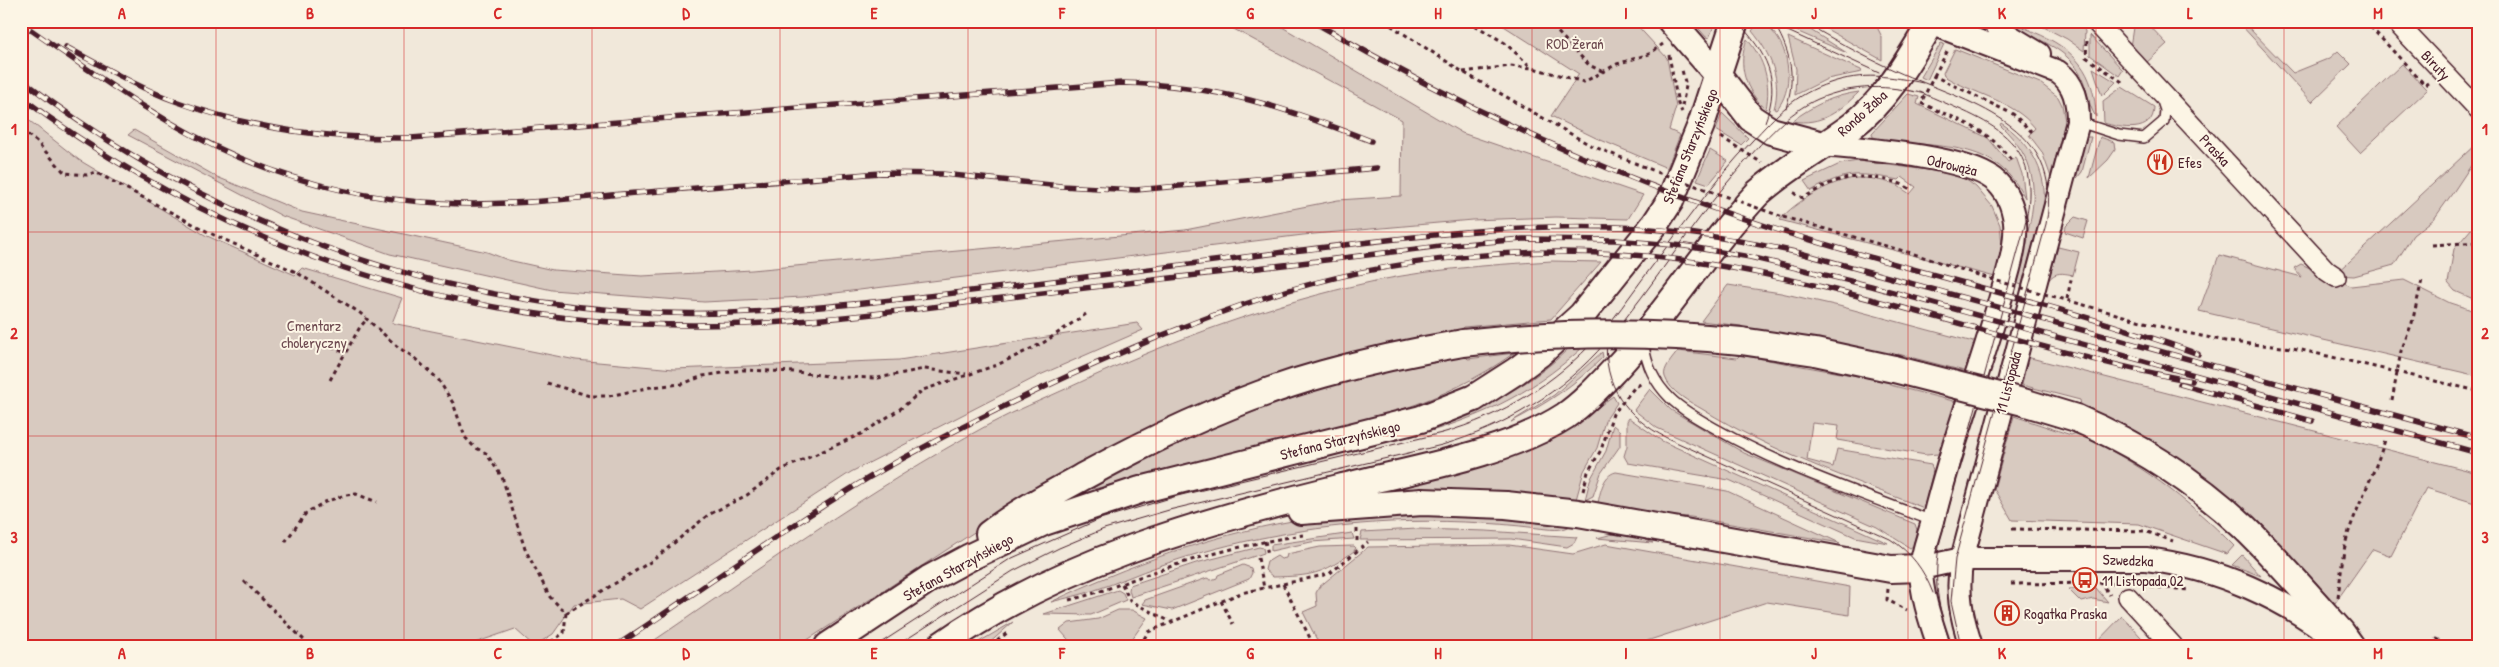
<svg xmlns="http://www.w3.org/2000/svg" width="2499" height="667" font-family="'Patrick Hand',sans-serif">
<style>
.green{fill:#d8cac0;stroke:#917476}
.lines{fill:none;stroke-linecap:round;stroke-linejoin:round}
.service-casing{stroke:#4a1f2b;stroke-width:12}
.minor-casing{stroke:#4a1f2b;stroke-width:22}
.tertiary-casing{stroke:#4a1f2b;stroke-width:26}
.secondary-casing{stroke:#4a1f2b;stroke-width:30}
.path{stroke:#4a1f2b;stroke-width:3;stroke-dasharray:4 4;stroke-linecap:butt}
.service{stroke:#fcf5e5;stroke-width:9}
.minor{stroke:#fcf5e5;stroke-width:19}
.tertiary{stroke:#fcf5e5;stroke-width:22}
.secondary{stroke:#fcf5e5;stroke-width:26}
.tram{stroke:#4a1f2b;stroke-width:1}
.rail-casing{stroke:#4a1f2b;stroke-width:5.5}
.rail{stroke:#fcf5e5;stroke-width:4;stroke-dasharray:11;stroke-linecap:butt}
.secondary-bridge-casing{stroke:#4a1f2b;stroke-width:30;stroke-linecap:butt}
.path-bridge{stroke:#4a1f2b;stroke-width:3;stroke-dasharray:4 4;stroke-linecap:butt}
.secondary-bridge{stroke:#fcf5e5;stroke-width:26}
.grid{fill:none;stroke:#d62828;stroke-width:1;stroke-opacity:0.55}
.labels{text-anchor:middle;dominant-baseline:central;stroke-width:4;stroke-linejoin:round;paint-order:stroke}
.park-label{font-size:15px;fill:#6e4a50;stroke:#fcf5e5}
.street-label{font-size:15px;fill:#4a1f2b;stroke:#fcf5e5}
.poi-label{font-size:15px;fill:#4a1f2b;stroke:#fcf5e5;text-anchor:start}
.neatline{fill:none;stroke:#d62828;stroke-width:2}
.grid-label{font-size:16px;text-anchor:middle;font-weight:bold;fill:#d62828}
</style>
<rect width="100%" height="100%" fill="#f1e8da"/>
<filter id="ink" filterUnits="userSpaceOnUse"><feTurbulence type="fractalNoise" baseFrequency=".02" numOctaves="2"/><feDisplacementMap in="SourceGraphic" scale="10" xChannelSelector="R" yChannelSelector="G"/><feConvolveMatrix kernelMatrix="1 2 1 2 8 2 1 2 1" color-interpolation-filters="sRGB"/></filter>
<g filter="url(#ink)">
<path class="green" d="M1219 21H1272L1462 133 1643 195 1628 219 1556 217 1472 220 1303 235 803 297 704 302 552 290 390 254 282 216 128 135 134 130 217 177 302 212 487 252 508 260 553 270 642 276 752 270 1185 230 1338 200 1401 196 1402 120Z
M1496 21H1633L1667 58 1676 107 1669 130 1680 135 1667 168 1596 138 1551 116 1579 74Z
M1696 21H1716L1709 38 1706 37 1694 23Z
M1776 21H1796L1847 53 1780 24Z
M1812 21H1874L1882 37V60Z
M2005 21C2015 22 2025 28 2034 32 2075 49 2095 72 2096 117 2087 104 2088 88 2080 74 2065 44 2030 39 2005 21Z
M2032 21H2077L2085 31 2084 51 2067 39Z
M2134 21H2145L2167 44 2145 64 2130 47Z
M1759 22C1764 25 1769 27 1772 31 1791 50 1794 91 1776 110L1774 109C1782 80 1771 54 1752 31Z
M2244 23 2293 73 2330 58 2338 51 2351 64 2312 102 2240 24Z
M2090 35 2123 70 2119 76 2090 55Z
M1788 37 1861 70 1862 72 1827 79 1795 95 1796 69Z
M1747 39C1765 60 1771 83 1766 109 1745 91 1737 65 1747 39Z
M1941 43 1944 44 1927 80 1921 77Z
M1955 49 2040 83 2058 97 2062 105 2065 121 2051 177 2042 152 2029 135 2035 128C2013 100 1973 94 1944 76L1943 73Z
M2402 64 2427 90 2360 153 2336 127Z
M2093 68 2116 82 2102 96Z
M2122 87 2154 107C2154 135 2120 128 2104 123L2103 101Z
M1859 92C1840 111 1821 126 1792 121 1812 106 1834 95 1859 92Z
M1908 94 1919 97 1917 104 1988 138 2008 162 2016 157 2022 174 2025 198C1991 133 1933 152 1873 137L1872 133Z
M1722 113 1748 138 1741 145 1716 130Z
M21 114 79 160 205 235 295 275 302 268 402 298 392 323 576 360 674 369 899 360 1137 323 1143 330 1040 375 851 472 640 609 621 599 574 604 553 634 534 646 515 629 466 646H21Z
M2001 123C2028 140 2047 170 2044 203L2022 285 2016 283 2028 239H2026C2039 191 2037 160 2000 125Z
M2088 137H2091L2082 172 2077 178 2074 179 2083 140Z
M2100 137 2114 142 2115 150 2108 160 2089 178Z
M2477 143 2478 155 2454 191 2434 219 2413 235 2394 265 2354 276 2335 275Z
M1710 150 1728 161 1709 184 1697 180Z
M1858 161 1943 172 1965 179 1976 187 1992 206 2000 225 2002 245 1995 277 1780 220C1794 202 1834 179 1857 178 1871 177 1886 182 1900 185L1898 186 1910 194 1916 187 1902 177 1899 180C1859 173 1848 170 1811 191L1804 181 1840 164Z
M2075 217 2088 221 2083 238 2065 232 2066 226Z
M2478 221V301L2455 291 2448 283 2454 249Z
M2058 247 2079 252 2073 275C2063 273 2055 271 2048 281Z
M2219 255 2302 277 2294 268 2301 264 2351 286 2404 280 2450 303 2478 312V376L2199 311Z
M1552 261 1601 262 1551 319 1464 327 1461 331 1394 342 1327 358 1230 391 1175 415 1119 444 1013 507 798 646H646C758 570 868 490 988 425 1014 411 1042 400 1070 387 1160 345 1255 309 1353 286 1418 270 1485 265 1552 261Z
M1728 285 1781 293 1839 306 1977 343 1968 372 1898 354 1897 357 1742 329 1741 326 1701 321Z
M1568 349H1581C1528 396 1477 419 1410 437 1467 415 1524 392 1568 349Z
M1678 351 1737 358 1740 355 1891 382 1890 385 1957 402 1938 454 1926 455 1837 440 1839 426 1812 423 1807 460 1833 467 1837 449 1931 465 1933 471 1924 508C1848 478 1772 452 1702 409 1690 402 1670 392 1665 377 1662 369 1673 358 1678 351Z
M1602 352 1603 357C1575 385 1546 404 1511 422L1554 395Z
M1514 353C1442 405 1366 421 1282 442 1219 457 1156 473 1094 489L1093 488C1138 464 1183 440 1230 420 1306 389 1385 370 1465 356L1468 359Z
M2027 357 2478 473V504L2426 488 2391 556 2373 549 2335 603 2258 520 2254 524C2204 472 2149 432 2081 406L2080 400 2022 385Z
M1650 389 1671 410 1744 453 1915 524 1917 530 1913 546 1910 548 1877 527 1657 428 1634 410Z
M1613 396 1617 403 1605 421 1597 448 1584 471 1575 503 1360 494 1574 425Z
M2014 416 2071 435 2076 433C2136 460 2188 499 2234 546L2227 554 2139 524 2012 520 1994 489Z
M1629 418 1662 441 1888 543 1855 537 1729 480 1628 463 1624 456 1627 446V421Z
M1613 425 1620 431V446L1601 473 1593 496 1585 500 1590 480 1606 451Z
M1616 472 1727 491 1840 543 1691 517 1626 513 1597 507C1600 495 1602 475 1616 472Z
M1437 510 1571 525C1564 532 1547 529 1538 528 1489 522 1440 520 1390 522 1312 526 1233 540 1159 566 1138 573 1117 583 1095 590 1081 595 1066 598 1051 602 1129 565 1208 536 1292 521 1339 513 1389 513 1437 510Z
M1417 529 1486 531 1577 537 1574 543 1567 547 1511 539 1360 540 1362 532Z
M1625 531 1653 543 1597 538Z
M1352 533 1354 539 1311 542 1271 551V545Z
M1606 544 1850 587 1849 615 1767 602 1631 646H1320L1303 612 1317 606 1316 593 1319 587 1368 547 1509 545 1573 554Z
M1354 546 1356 548 1354 551C1322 575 1311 576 1273 577L1265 570 1267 562 1277 556 1281 559 1286 558 1287 554 1320 547Z
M1259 547 1263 548 1264 553 1131 597 1129 590 1130 585 1196 563Z
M2242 555 2261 576 2232 565Z
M1243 565 1251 568 1252 573 1249 579 1172 610 1142 604 1145 600 1207 578 1211 580 1217 578 1218 575Z
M2096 588 2108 602 2093 599 2081 602 2068 589Z
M1118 590 1123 593 1126 600 1091 615 1044 614Z
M1118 610H1132L1147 618 1127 646H1074L1060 630 1069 623 1098 619Z
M2122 616 2149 646H2093Z
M1013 622 986 646H972Z"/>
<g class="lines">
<defs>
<path id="service" d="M2079 122 2119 135 2144 138 2164 121 2165 110 2161 98
M1644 344C1646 365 1655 383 1670 398 1683 411 1702 421 1718 430 1785 468 1861 493 1932 521"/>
<path id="minor" d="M2095 21 2327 271 2336 277
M2395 21 2478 109
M2128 597 2173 646"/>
<path id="tertiary" d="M1933 21 1931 23 2058 72C2075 84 2078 102 2078 122L1962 559C1956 590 1961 616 1971 646
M1992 21 2001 31 2039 54
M1823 145C1863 149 1963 156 1993 179 2006 189 2013 206 2015 222 2017 247 2007 275 2000 300 1979 374 1951 445 1933 521 1929 536 1922 553 1921 569 1921 594 1931 622 1939 646
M1921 568 1962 559H2146C2218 568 2285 598 2341 643"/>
<path id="secondary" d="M1671 21 1718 75 1751 118 1771 131 1823 145
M1741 341 1815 352 1894 369
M2076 418C2137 444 2196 482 2245 528 2279 561 2310 598 2341 632L2351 646
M1301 511 1422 502 1506 505 1578 513 1891 569 1921 568
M989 534C1019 511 1053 493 1086 475 1161 434 1240 397 1323 374 1369 361 1416 351 1463 343
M828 646 929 579 970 557 1044 522 1140 490 1421 419 1474 398 1516 371 1539 354 1582 315 1655 224 1670 201 1701 125 1735 21
M940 646C1059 562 1200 522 1339 488 1409 470 1505 455 1565 416 1585 402 1601 384 1618 366 1668 312 1707 247 1758 193 1787 167 1821 149 1852 126 1887 99 1908 61 1931 23L1926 21"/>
</defs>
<use href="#service" class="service-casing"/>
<use href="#minor" class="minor-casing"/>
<use href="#tertiary" class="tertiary-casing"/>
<use href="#secondary" class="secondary-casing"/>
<path class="path" d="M1384 21 1463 72 1590 145 1657 172
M1468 21 1505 43 1532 68
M1547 21 1589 65 1604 72
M1643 21 1649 28
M2365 21 2425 85 2428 83
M2087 41 2086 57 2125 84
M1669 55 1678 104 1682 112
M1463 72 1510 66 1533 68 1584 82 1617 64 1649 54 1663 44
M1934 76 1948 50
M1682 106 1686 86 1682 70
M21 130 36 141 65 173 87 175 95 172 212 234 296 272 360 313 399 348 412 356 438 379 453 403 465 437 474 447 486 453 502 477 525 549 550 597 566 613 564 633 545 646
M1721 137 1762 163
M2011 160C1987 127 1957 120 1921 103L1934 76 2013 114 2032 132
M1796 192 1795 194 1803 198C1832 181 1847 173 1881 179 1893 181 1901 183 1910 189
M1783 217 1911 253 1987 278
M2432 245 2478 242
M2052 296 2173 330 2230 342 2293 348 2478 391
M2067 299 2072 275
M324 344 346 353
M330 380 360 327 367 319
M547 383 590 396H609L651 387 682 384 703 376 743 370 797 372 836 377 878 378 924 369 966 374
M2392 401 2401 351 2412 323 2422 280
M1583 491 1588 472 1601 450 1613 414 1634 388 1642 383
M1357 529V543
M2012 529 2145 531 2173 541
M1265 541 1268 555
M285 542 306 513 325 502 345 495 356 494 377 502
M1258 558 1264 588
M244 581 310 646
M2101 583 2115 584
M1122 584 1130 601 1171 622
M1283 584 1314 646
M2011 584 2101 583 2110 595
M2143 586 2189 590
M1888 589 1887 600 1907 610
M2338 597C2341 575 2342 552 2349 531 2360 500 2375 472 2385 440
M1069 600C1101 593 1131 579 1163 569 1208 554 1256 542 1303 535
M1221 601 1233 624
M566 613 652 561 708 515 747 495 781 470 863 433 900 409 923 390 997 365 1043 343 1086 314
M991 646 1008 632
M1140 646 1148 632 1241 593 1329 574 1368 542
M2431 646 2436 639 2449 646"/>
<use href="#service" class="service"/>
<use href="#minor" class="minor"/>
<use href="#tertiary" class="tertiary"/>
<use href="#secondary" class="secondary"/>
<path class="tram" d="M1737 21C1766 53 1782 79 1765 122
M1766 21 1879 73
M1802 21C1833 39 1864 57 1896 71 1967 103 2066 123 2046 224L1955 559 1951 601 1961 646
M1776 27C1791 53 1796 78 1786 108
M1920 92C1989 123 2047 136 2024 229L1940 540C1933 584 1937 603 1951 646
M1607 339C1602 385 1627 418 1667 438L1890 539C1911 552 1924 570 1933 593
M876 646 1010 559 1100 519 1177 496 1442 433C1503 416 1555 383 1598 337 1615 318 1629 297 1644 277 1679 231 1712 183 1752 141 1776 115 1795 94 1830 83 1862 72 1891 76 1923 83
M896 646 1013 571 1059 548 1104 529 1169 510 1442 445C1505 427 1563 392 1606 342 1655 285 1694 219 1744 163 1765 139 1788 112 1818 99 1854 84 1888 85 1925 94"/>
<defs>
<path id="rail" d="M1312 21C1458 106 1611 177 1772 228 1913 273 2058 303 2198 354
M21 23C91 71 159 123 238 157 302 184 370 200 440 203 505 207 571 198 636 193 717 186 799 179 881 173L942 174 1061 186 1136 190 1377 168
M66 47C102 66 137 87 175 101 254 130 328 139 411 138L1122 83C1218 85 1283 107 1371 141
M21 79C205 222 428 304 661 313 754 316 846 305 938 295 1051 282 1164 267 1277 253 1390 240 1503 223 1617 227 1679 229 1740 240 1800 253L2478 438
M21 97C217 244 451 326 696 325 812 325 928 307 1043 293 1175 277 1308 263 1440 246L1523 239 1615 240 1685 246 1750 257 1871 286 2478 453
M2180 384 2312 421
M616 646C701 590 783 529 870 477 934 440 999 408 1066 377 1131 348 1195 320 1263 298 1396 255 1542 242 1681 260 1855 283 2019 349 2192 381"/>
</defs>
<use href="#rail" class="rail-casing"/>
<use href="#rail" class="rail"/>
<defs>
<path id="secondary-bridge" d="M1463 343C1557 332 1647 331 1741 341
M1894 369 2023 402 2076 418"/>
</defs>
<use href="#secondary-bridge" class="secondary-bridge-casing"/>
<path class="path-bridge" d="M1657 172 1783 217
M1990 279 2048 295"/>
<use href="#secondary-bridge" class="secondary-bridge"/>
</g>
</g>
<path class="grid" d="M216 21V646M404 21V646M592 21V646M780 21V646M968 21V646M1156 21V646M1344 21V646M1532 21V646M1720 21V646M1908 21V646M2096 21V646M2284 21V646M21 232H2478M21 436H2478"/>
<defs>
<symbol id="restaurant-ring" viewBox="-11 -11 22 22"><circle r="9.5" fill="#fcf5e5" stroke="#c8321e" stroke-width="1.5"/><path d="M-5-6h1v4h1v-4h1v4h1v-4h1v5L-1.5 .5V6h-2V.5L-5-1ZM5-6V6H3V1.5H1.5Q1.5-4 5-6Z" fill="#c8321e"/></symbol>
<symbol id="bus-ring" viewBox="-11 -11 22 22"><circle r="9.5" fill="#fcf5e5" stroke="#c8321e" stroke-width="1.5"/><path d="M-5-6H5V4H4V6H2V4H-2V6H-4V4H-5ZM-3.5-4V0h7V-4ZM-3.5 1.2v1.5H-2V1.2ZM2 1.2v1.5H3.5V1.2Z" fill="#c8321e"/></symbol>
<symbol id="building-ring" viewBox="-11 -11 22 22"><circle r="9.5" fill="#fcf5e5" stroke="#c8321e" stroke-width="1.5"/><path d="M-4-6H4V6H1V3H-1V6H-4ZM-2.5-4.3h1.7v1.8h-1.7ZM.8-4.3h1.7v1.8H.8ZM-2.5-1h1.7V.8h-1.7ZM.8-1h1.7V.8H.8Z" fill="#c8321e"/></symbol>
</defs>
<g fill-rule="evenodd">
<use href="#restaurant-ring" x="2146" y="148" width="28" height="28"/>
<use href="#bus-ring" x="2071" y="566" width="28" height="28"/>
<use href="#building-ring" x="1993" y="599" width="28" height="28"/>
</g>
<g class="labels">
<g class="park-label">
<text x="1575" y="43">ROD Żerań</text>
<text x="314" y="325">Cmentarz<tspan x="314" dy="17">choleryczny</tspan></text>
</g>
<g class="street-label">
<text transform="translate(2436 65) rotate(47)">Biruty</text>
<text transform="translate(1862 113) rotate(-42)">Rondo Żaba</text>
<text transform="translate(1690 146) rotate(-68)">Stefana Starzyńskiego</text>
<text transform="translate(2215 150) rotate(47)">Praska</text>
<text transform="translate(1952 165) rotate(13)">Odrowąża</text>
<text transform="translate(2008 383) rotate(-75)">11 Listopada</text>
<text transform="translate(1340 440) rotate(-14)">Stefana Starzyńskiego</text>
<text transform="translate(2128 560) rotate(2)">Szwedzka</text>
<text transform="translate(958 567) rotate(-29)">Stefana Starzyńskiego</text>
</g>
<g class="poi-label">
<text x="2178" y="162">Efes</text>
<text x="2102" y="580">11 Listopada 02</text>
<text x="2024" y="613">Rogatka Praska</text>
</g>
</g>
<rect width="2499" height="667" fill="none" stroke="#fcf5e5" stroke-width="55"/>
<rect x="28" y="28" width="2444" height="612" class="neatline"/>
<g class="grid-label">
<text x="122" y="19">A</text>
<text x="310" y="19">B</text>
<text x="498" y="19">C</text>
<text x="686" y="19">D</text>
<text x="874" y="19">E</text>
<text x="1062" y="19">F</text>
<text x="1250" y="19">G</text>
<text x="1438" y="19">H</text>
<text x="1626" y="19">I</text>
<text x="1814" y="19">J</text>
<text x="2002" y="19">K</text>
<text x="2190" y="19">L</text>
<text x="2378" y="19">M</text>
<text x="14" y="135">1</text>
<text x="2485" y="135">1</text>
<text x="14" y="339">2</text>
<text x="2485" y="339">2</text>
<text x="14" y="543">3</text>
<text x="2485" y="543">3</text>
<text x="122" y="659">A</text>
<text x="310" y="659">B</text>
<text x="498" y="659">C</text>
<text x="686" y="659">D</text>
<text x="874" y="659">E</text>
<text x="1062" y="659">F</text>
<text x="1250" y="659">G</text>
<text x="1438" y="659">H</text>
<text x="1626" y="659">I</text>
<text x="1814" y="659">J</text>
<text x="2002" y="659">K</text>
<text x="2190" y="659">L</text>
<text x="2378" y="659">M</text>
</g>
</svg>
